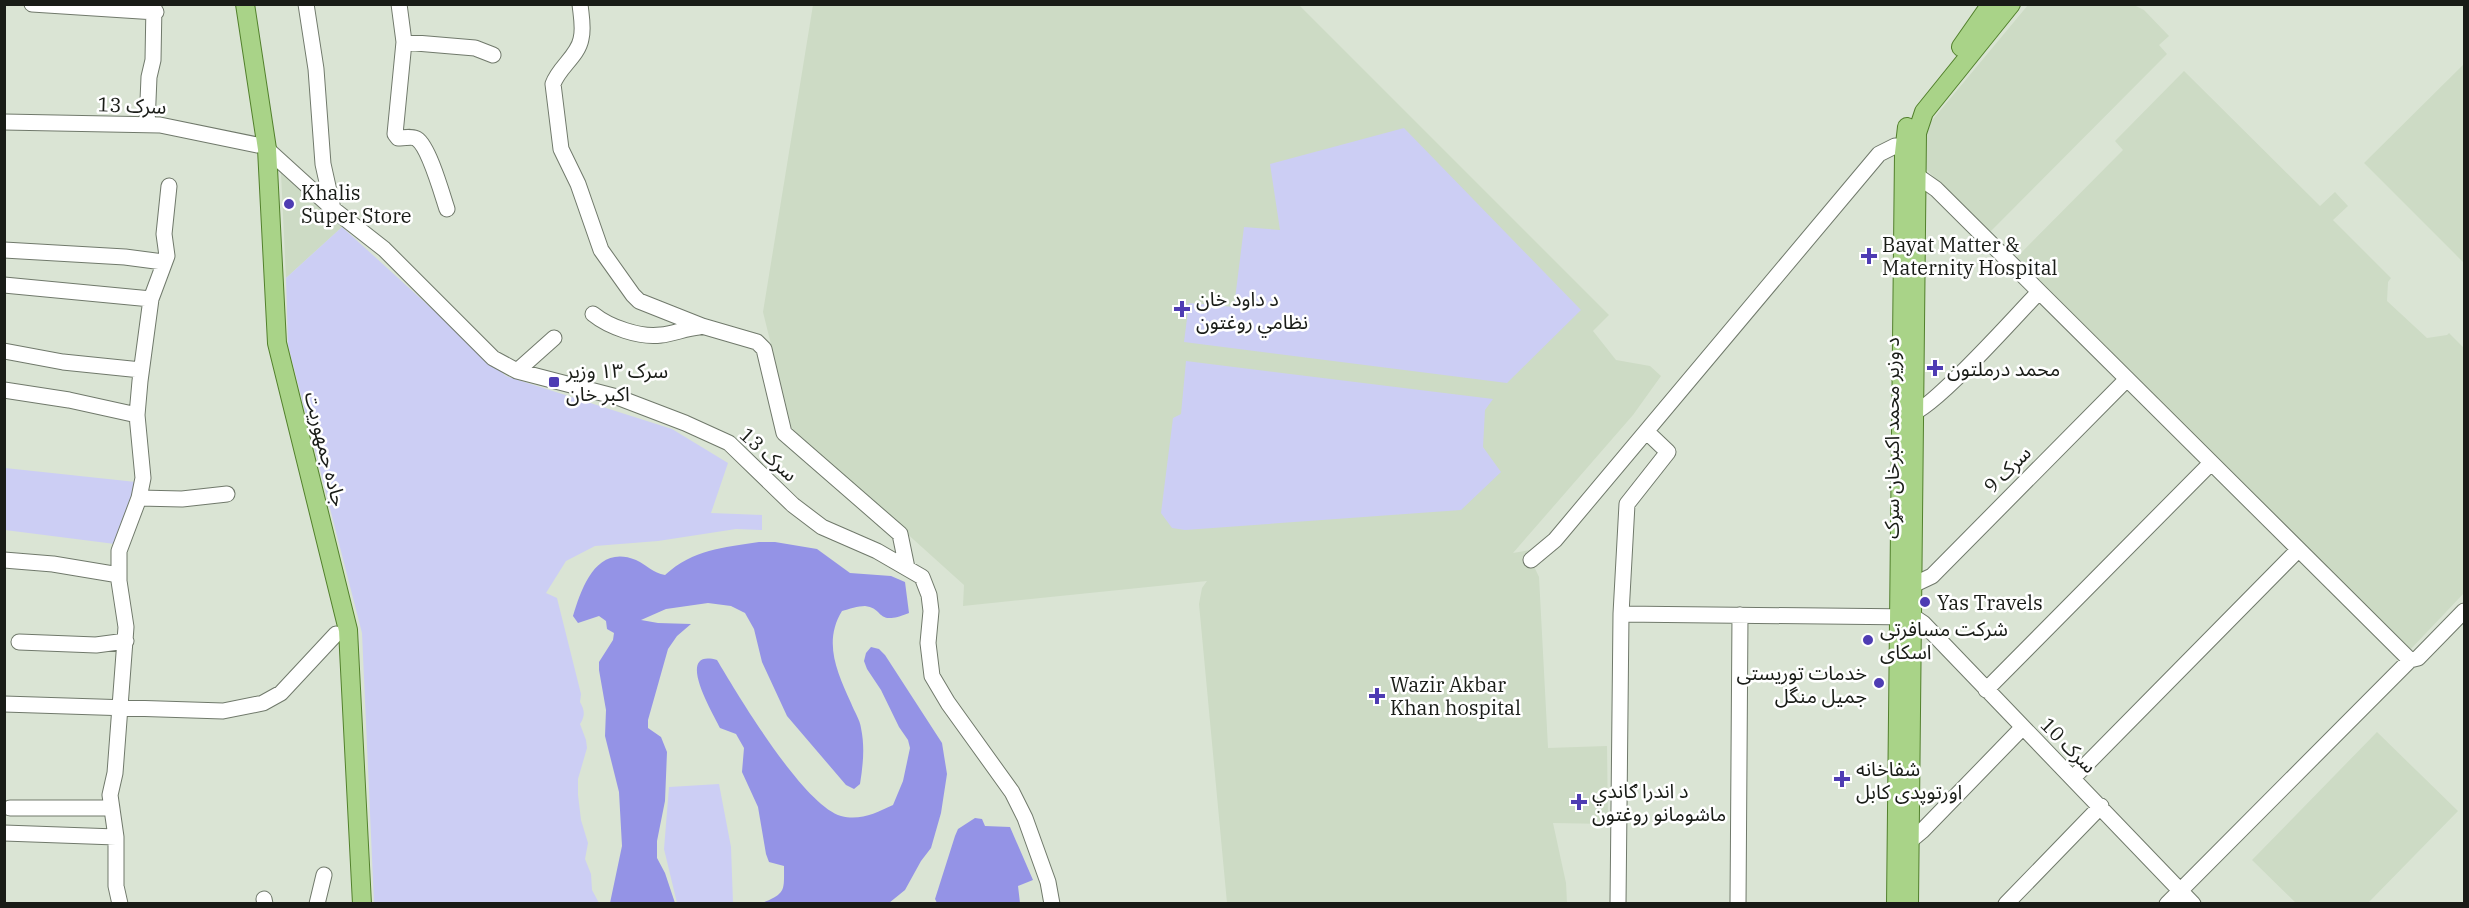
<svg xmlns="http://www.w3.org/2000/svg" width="2469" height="908" font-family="'IBM Plex Serif','Noto Sans Arabic',serif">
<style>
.built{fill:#cddbc5}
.green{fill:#cccef4}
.forest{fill:#9493e6}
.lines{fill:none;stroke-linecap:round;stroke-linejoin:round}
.minor-casing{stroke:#70796b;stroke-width:17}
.major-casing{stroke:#52802c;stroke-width:20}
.minor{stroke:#fff;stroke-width:15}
.major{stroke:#a9d388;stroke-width:18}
.poi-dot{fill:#4e3cb3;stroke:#fff;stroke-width:2}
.labels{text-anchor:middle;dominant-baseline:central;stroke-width:5;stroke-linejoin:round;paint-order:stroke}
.street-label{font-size:20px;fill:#191c17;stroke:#fff}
.poi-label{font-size:20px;fill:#191c17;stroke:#fff;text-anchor:start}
</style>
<rect width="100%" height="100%" fill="#dae4d4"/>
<path class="built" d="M813 5H1299L1609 315 1593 331 1616 360 1650 366 1661 376 1633 415 1513 553 1530 550 1531 560 1539 577 1548 748 1607 746 1608 824 1553 823 1566 883 1567 903H1227L1199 604 1202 588 1207 581 963 606 964 585 792 430 763 312Z
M2028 5H2134L2144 10 2169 36 2159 45 2167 54 1989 233 1925 168 1924 130Z
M2464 64V263L2364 163Z
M2184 71 2320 206 2335 192 2348 206 2333 220 2391 278 2388 282 2387 301 2427 338 2447 335 2449 333 2464 348V593L2408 652 2015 259 2123 150 2115 141Z
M281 173 342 227 286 278Z
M2377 732 2458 811 2368 903H2296L2252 860Z"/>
<path class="green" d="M1404 128 1581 310 1507 383 1184 342 1189 303 1234 307 1244 227 1280 230 1270 164Z
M342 227 506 376 672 429 728 463 711 513 762 515V530L736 529 658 541 595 546 566 561 546 593 557 598 581 694 580 702C585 711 585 716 580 724L586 740 587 748 578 779V795L581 820 588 843 585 859 591 874 592 890 599 903H374L362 633 288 345 286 278Z
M1186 361 1493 399 1485 410 1483 447 1501 472 1461 510 1185 530 1172 528 1161 513 1173 418 1181 414Z
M5 468 136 482 131 511 115 544 5 530Z
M719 784 731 847 733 903H677L664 849 669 787Z"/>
<path class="forest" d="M759 542H775L817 549 850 573 891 576 905 582 909 613C875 627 885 608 865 606 858 606 849 609 842 611 823 642 837 672 851 703 854 711 860 720 861 728 865 747 863 765 860 784L854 789 846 785 787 716 762 662 754 629 745 613 731 606 708 603 666 609 641 620 658 623 691 624 677 636 668 649 648 720V728L661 737 667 752 665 801 657 841V858L665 873 675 903H610L622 846 619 792 605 736 606 710 599 670V662L613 640 614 633 607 629 606 621 599 616 578 623 573 616C582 586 597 544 636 560 647 565 653 573 665 575 694 549 722 548 759 542Z
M871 647 879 649 885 655 942 743 947 774 941 813 931 848 921 861 905 890 889 903H762C786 893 784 891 784 866L769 862 766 854 758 807 742 772 744 748 736 734 720 728C714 715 673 648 717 660 738 695 803 805 841 816 860 821 876 813 893 805L903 781 910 748 908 740 899 727 881 690 867 669 864 661 866 653Z
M975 818 982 819 985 826 1010 827 1033 880 1018 886 1020 903H937L935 899 955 836 958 829Z"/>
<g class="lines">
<defs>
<path id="minor" d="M32 4 156 12
M306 4 316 69 323 164 333 209
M399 4 404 42 395 134 398 138C403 138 413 136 417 139 429 147 442 194 447 209
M580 4C581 15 584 28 581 39 578 56 559 67 553 84L561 149 578 184 601 250 633 295 639 301 702 326 757 342 764 349 784 433 900 534 907 568
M404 42 475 48 493 55
M4 122 160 125 257 145
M147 124 149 77 153 60 154 4
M267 149 333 209 384 249 493 358 517 371 617 397 685 423 729 443 793 505 822 527 877 551 922 577 929 595 931 611 928 643 932 676 948 703 1012 792 1025 818 1048 882 1052 904
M1916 175 1936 189 2410 660
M4 250 125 257 163 262
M4 285 151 299
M593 314C609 327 640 338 661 335 673 334 686 328 699 327
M4 351 63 362 141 370
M517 371 554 338
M4 390 69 400 137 415
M1906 416C1929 415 2018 313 2039 292
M139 498 182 499 227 494
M4 560 53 564 119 575
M1531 560 1555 540 1879 154 1895 146 1915 147
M1901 585H1913L1932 576 2127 379
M1621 614 1914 617 1923 623 2193 904
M19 642 96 645 126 641
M1986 690 2211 463
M4 704 223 711 263 703 281 693 336 634
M2073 778 2298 550
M10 808H112
M4 833 116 837
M1903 841H1910L1922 831 2022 728
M264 899 265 904
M120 904 116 886V837L110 795 115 773 126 627 119 581V551L139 498 143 478 137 415 140 381 151 299 167 256 164 234 169 186
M317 904 324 875
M1618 904 1621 614 1627 504 1668 452 1647 432
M1738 904 1740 615
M2006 904 2101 806
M2167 904 2410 660 2418 658 2464 611"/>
<path id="major" d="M245 4 267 149 277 343 348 630 362 904
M1961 47 1991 4
M1896 904 1904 153 1907 127
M1909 904 1917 133 1924 112 2011 4"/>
</defs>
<use href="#minor" class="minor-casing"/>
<use href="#major" class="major-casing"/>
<use href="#minor" class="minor"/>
<use href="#major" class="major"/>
</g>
<g class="poi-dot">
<circle cx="289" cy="204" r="6"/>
<path d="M1866 247h6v6h6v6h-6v6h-6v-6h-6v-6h6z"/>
<path d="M1179 300h6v6h6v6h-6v6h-6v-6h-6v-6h6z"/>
<path d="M1932 359h6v6h6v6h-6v6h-6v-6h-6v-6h6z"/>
<rect x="548" y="376" width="12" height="12" rx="3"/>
<circle cx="1925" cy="602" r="6"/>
<circle cx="1868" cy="640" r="6"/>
<circle cx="1879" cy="683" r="6"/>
<path d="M1374 687h6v6h6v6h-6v6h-6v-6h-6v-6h6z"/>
<path d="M1839 770h6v6h6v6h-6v6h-6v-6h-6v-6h6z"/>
<path d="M1576 793h6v6h6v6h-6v6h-6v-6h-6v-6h6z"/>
</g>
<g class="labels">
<g class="street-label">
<text transform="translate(132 105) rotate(2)">سرک 13</text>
<text transform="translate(1891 438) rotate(-90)">د وزیر محمد اکبرخان سړک</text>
<text transform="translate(326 449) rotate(76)">جاده جمهوریت</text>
<text transform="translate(769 454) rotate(42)">سرک 13</text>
<text transform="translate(2007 469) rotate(-45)">سرک 9</text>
<text transform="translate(2069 745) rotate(45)">سرک 10</text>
</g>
<g class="poi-label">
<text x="301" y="192">Khalis<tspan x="301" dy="23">Super Store</tspan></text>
<text x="1882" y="244">Bayat Matter &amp;<tspan x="1882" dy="23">Maternity Hospital</tspan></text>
<text x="1196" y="298">د داود خان<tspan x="1196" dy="23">نظامي روغتون</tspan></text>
<text x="1947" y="368">محمد درملتون</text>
<text x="566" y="370">سرک ۱۳ وزیر<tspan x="566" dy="23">اکبر خان</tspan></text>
<text x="1937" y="602">Yas Travels</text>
<text x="1880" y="628">شرکت مسافرتی<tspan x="1880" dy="23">اسکای</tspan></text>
<text x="1867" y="672" text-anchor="end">خدمات توریستی<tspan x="1867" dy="23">جمیل منگل</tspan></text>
<text x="1390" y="684">Wazir Akbar<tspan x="1390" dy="23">Khan hospital</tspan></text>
<text x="1856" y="768">شفاخانه<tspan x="1856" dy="23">اورتوپدی کابل</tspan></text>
<text x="1592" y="790">د اندرا ګاندي<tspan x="1592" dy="23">ماشومانو روغتون</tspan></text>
</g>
</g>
<rect width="2469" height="908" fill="none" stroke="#191c17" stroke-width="12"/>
</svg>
